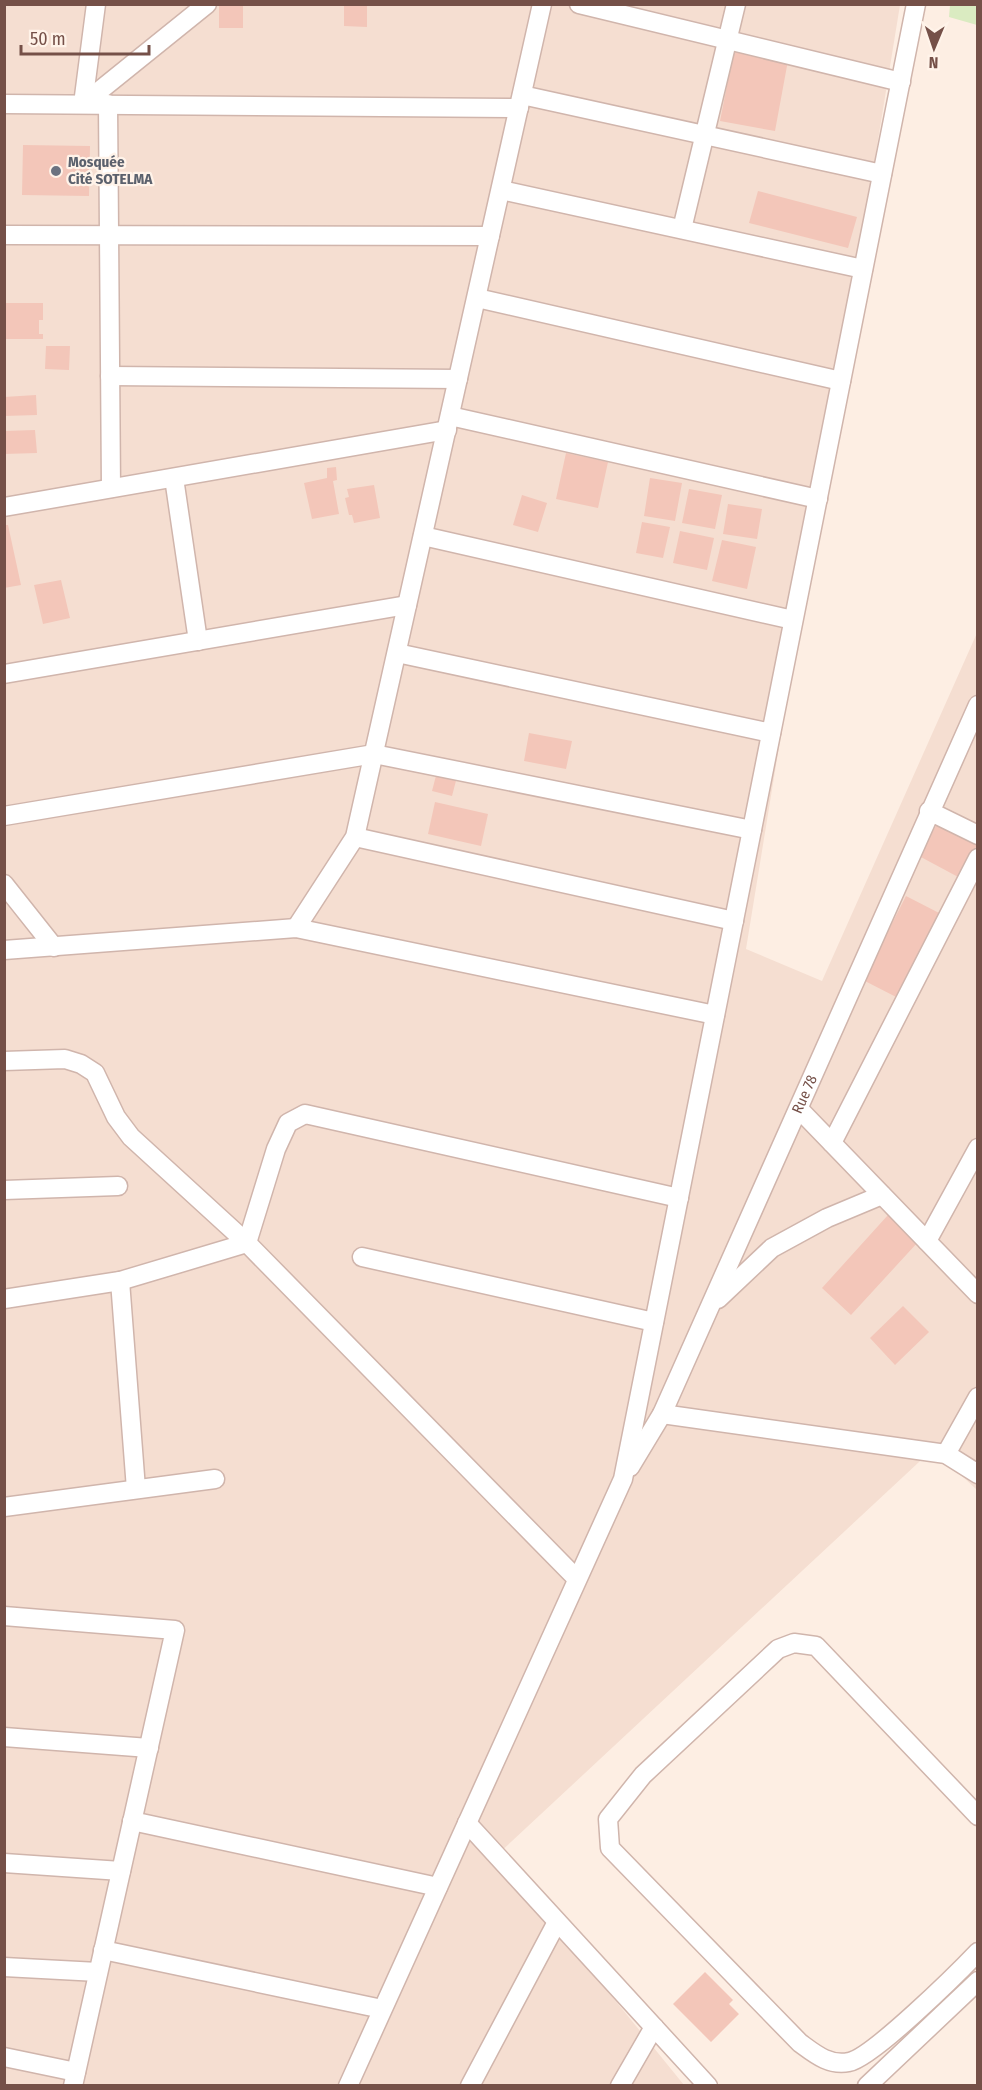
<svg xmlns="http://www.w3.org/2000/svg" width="982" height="2090" font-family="'Fira Sans Condensed',sans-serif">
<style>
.residential{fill:#f5ded1}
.green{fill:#daebc1}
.building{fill:#f3c6b9}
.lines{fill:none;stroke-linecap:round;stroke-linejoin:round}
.minor-casing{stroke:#d0b5ac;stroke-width:21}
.minor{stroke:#fff;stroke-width:18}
.worship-dot{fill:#6b7280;stroke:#fff3e9;stroke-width:2}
.labels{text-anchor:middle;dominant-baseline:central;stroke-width:4.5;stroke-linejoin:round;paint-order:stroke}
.worship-label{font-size:15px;font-weight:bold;fill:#5b616d;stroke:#fff3e9;text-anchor:start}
.street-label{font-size:15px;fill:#755048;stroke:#fff3e9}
</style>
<rect width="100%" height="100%" fill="#fdeee3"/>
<path class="residential" d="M5 5H900L746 949 822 981 977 633V1490L933 1449 497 1855 684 2085 5 2086Z"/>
<path class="green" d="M950 5H977V25L949 17Z"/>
<path class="building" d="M219 4H243V28H219Z
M344 4H367V27L344 26Z
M735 45 789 55 775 131 720 121Z
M23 145 90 146 89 196 22 195Z
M758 191 857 217 848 248 749 223Z
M4 303H43V320H39V334H43V339H4Z
M46 346H70L69 370 45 369Z
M36 395 37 415 4 416V397Z
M35 430 37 453 4 454V431Z
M566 453 608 462 598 508 556 499Z
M336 467 337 480 333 481 339 514 312 519 304 483 327 478V468Z
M650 478 682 483 675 521 644 516Z
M374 485 380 518 354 523 352 515H349L345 498 349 497 347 489Z
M689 489 722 495 715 529 682 523Z
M522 495 547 503 538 532 513 525Z
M728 504 762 509 757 539 723 534Z
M642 522 670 527 663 558 636 553Z
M4 525H8L21 585 4 588Z
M680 531 714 538 707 570 673 563Z
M722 540 756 547 747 589 712 581Z
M61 580 70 618 43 624 34 585Z
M529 733 572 741 566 769 524 761Z
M438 768 458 773 452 796 432 791Z
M435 802 488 814 481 846 428 834Z
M938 822 978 843 960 878 919 856Z
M906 896 943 915 900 999 863 980Z
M888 1215 918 1242 851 1315 822 1288Z
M903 1306 929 1332 895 1365 870 1338Z
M705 1972 733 2000 729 2004 739 2014 711 2042 673 2004Z"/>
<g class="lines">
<defs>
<g id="minor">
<path d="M579 4 901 82"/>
<path d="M522 95 882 174"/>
<path d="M4 104 519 108"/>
<path d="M83 104 207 4"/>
<path d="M83 104 96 4"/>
<path d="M108 104 111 488"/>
<path d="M501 190 863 269"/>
<path d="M682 229 736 4"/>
<path d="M4 235 490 236"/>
<path d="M477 298 841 381"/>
<path d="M110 376 458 379"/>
<path d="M450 416 818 499"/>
<path d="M174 478 198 641"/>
<path d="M4 507 447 430"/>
<path d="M423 536 793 620"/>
<path d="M397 653 771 733"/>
<path d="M4 674 407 605"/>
<path d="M929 811 978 835"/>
<path d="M4 816 374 754 752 830"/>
<path d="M355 837 734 921"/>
<path d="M4 884 54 947"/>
<path d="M296 928 355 837 542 4"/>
<path d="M4 950 296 928 715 1015"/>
<path d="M4 1061 65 1059 81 1064 95 1073 116 1117 131 1137 247 1243 577 1579"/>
<path d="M799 1109 978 1294"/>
<path d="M832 1143 978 858"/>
<path d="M4 1190 118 1186"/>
<path d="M927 1241 978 1148"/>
<path d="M362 1257 654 1322"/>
<path d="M120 1281 136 1489"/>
<path d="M4 1299 120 1281 247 1243 276 1149 288 1123 305 1114 679 1198"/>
<path d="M718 1299 772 1248 827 1218 882 1195"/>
<path d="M662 1414 946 1454 978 1474"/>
<path d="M946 1454 978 1397"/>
<path id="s1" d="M630 1467 662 1414 978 705"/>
<path d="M4 1507 215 1479"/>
<path d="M4 1616 175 1630 73 2086"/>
<path d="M4 1737 149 1748"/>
<path d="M978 1816 816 1646 794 1643 778 1649 643 1775 608 1819 610 1848 800 2043C815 2054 829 2066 849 2062 872 2058 958 1973 978 1952"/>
<path d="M132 1821 438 1887"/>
<path d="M467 1823 708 2086"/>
<path d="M4 1863 121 1871"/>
<path d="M103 1950 382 2009"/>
<path d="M4 1967 98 1972"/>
<path d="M4 2057 76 2072"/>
<path d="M348 2086 623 1479 916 4"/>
<path d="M470 2086 557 1922"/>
<path d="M620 2086 654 2027"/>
<path d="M867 2086 978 1981"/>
</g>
</defs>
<use href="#minor" class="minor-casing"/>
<use href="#minor" class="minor"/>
</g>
<circle class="worship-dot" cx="56" cy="171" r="6"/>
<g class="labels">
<g class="worship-label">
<text x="68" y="162">Mosquée<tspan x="68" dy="17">Cité SOTELMA</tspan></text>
</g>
<g class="street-label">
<text stroke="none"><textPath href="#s1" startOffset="412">Rue 78</textPath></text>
</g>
</g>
<rect width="982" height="2090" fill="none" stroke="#755048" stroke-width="12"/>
<g transform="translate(934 48) rotate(182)" stroke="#fff3e9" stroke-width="4.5" paint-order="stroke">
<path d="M0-4.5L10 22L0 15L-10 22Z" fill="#755048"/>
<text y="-9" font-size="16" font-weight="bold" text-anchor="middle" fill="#755048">N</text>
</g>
<path d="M21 45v9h128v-9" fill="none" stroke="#755048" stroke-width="3"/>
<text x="30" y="45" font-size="18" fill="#755048" stroke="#fff3e9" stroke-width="4.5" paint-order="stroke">50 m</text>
</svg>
